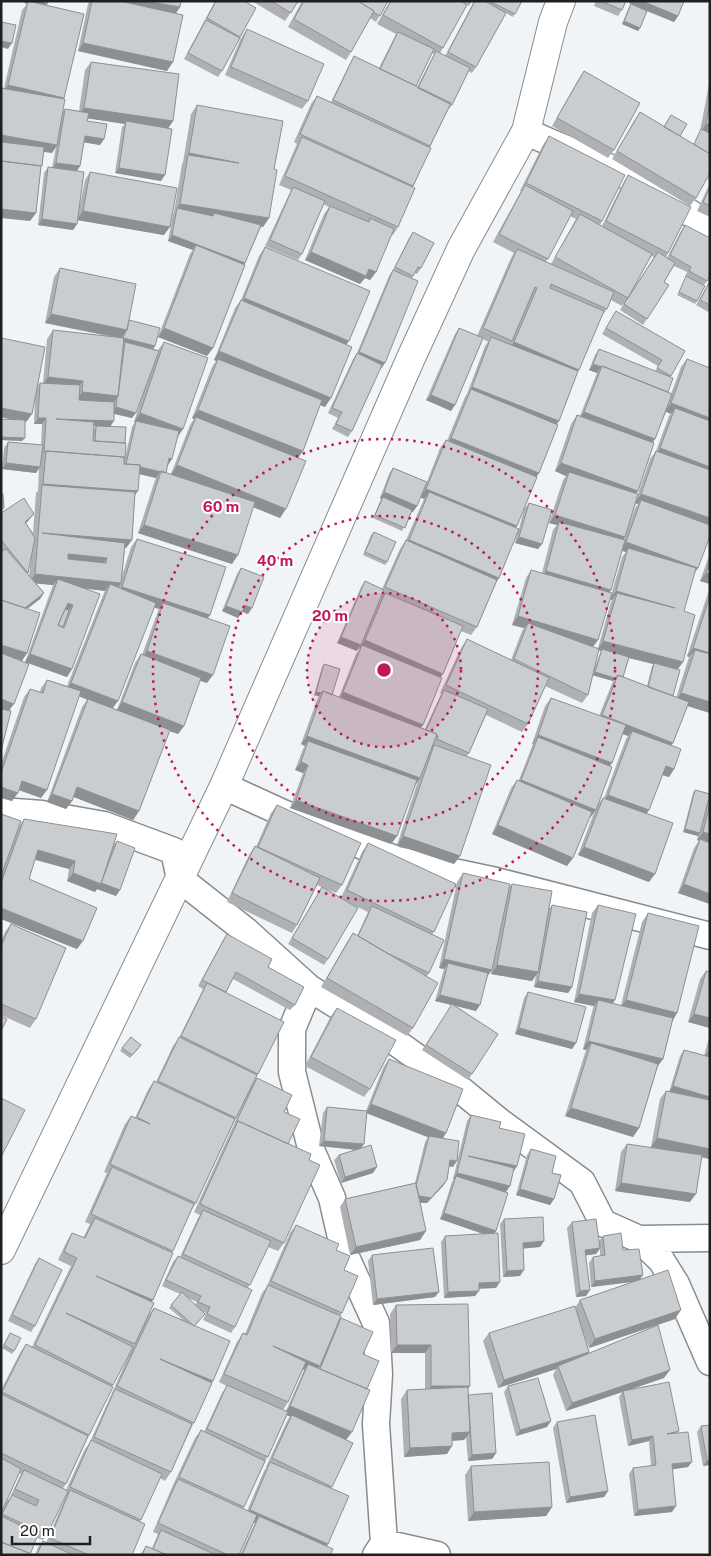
<svg xmlns="http://www.w3.org/2000/svg" width="711" height="1556" font-family="'Public Sans',sans-serif">
<style>
.lines{fill:none;stroke-linecap:round;stroke-linejoin:round}
.minor-casing{stroke:#898c8f;stroke-width:29}
.tertiary-casing{stroke:#898c8f;stroke-width:30}
.minor{stroke:#fff;stroke-width:26}
.tertiary{stroke:#fff;stroke-width:28}
.wall{fill:#aeb0b3;fill-rule:evenodd}
.shaded-wall{fill:#8d9092}
.building{fill:#cacdd0;stroke:#8d9092;fill-rule:evenodd}
.ring{fill:none;stroke:#c2185b;stroke-width:2.5;stroke-dasharray:2.5 5}
.centre{fill:#c2185b;stroke:#fff;stroke-width:2.5}
.ring-label{font-size:15px;text-anchor:middle;font-weight:bold;fill:#c2185b;stroke:#fff;stroke-width:4;stroke-linejoin:round;paint-order:stroke}
</style>
<rect width="100%" height="100%" fill="#f1f4f7"/>
<g class="lines">
<defs>
<path id="minor" d="M526 131C543 140 561 147 579 154 624 173 670 198 710 227
M224 786 285 814 397 860 496 881 710 936
M1 811 42 814 104 825 174 851 180 879 246 931 309 988 387 1036 450 1081 500 1122 582 1182 603 1223 639 1239 661 1260 676 1284 710 1362
M309 988 292 1029V1072L312 1152 332 1198 345 1255 376 1323 379 1374 376 1424 384 1543 376 1555
M639 1239 710 1238
M384 1543 437 1555"/>
<path id="tertiary" d="M1 1250 224 786 410 360 461 249 526 131 553 22 561 1"/>
</defs>
<use href="#minor" class="minor-casing"/>
<use href="#tertiary" class="tertiary-casing"/>
<use href="#minor" class="minor"/>
<use href="#tertiary" class="tertiary"/>
</g>
<path class="wall" d="M21 1H48L46 5 64 98 63 99V111L65 109 79 111 85 70 91 62 173 121 168 128 161 181 115 173 122 127 125 124 88 118 87 121 104 139 100 145 84 142 80 166 77 171V224L73 230 38 225 44 173 48 167 52 168 56 147 52 153 44 152 41 167 36 213 30 221 4 88 22 10 27 4Z
M90 1H181L180 7 176 13 167 71 78 51 88 4Z
M215 1H244L256 8 222 71 218 77 184 59Z
M252 1H300L298 4 297 3 285 21Z
M302 1H388L376 22 370 18 351 52 346 60 288 27Z
M390 1H460L443 48 440 53 445 56 474 1H522L513 17 506 13 476 67 472 73 468 71 452 105 448 110 430 147 431 148 413 187 398 227 393 235H391L376 272 370 280 365 278 360 284 305 260 324 214 329 207 323 204 302 254 298 260 265 246 291 190 279 185 297 144 294 142 311 104 317 96 331 102 349 65 354 56 379 68 396 34 377 24ZM432 53 434 54 417 87 416 86Z
M461 1H472L469 6Z
M596 1H626L622 10 618 16 594 6Z
M630 1H684L678 16 674 22 646 11 640 28 638 31 622 24 629 7 631 4 629 3Z
M247 29 308 101 302 109 225 75 241 38Z
M584 71 614 150 608 158 552 126 578 80Z
M710 79V173L696 198 690 206 612 159 634 121 640 112 664 126 671 115 680 136 694 144 700 131Z
M197 105 274 169 269 218 263 227H261L244 265 213 348 207 356 158 337 190 254 193 250 168 241 173 214 174 212 182 164 183 162 191 114Z
M549 136 602 221 600 225 602 226 623 183 628 175 668 253 666 257 667 258 681 231 685 225 707 281 704 285 697 301 695 304 677 295 686 278 685 277 687 272 674 266 664 282 669 285 643 325 620 310 654 257 651 256 628 298 622 306 611 300 607 309 601 317 578 371 559 421 557 424 539 473 536 477 516 528 519 529 524 509 529 503 542 544 538 549 515 543 517 533 499 578 497 581 477 627 471 635 461 631 440 678 421 728 425 729 441 694 440 693 461 648 467 639 511 660 522 631 524 628 512 625 526 578 531 570 542 573 553 530 557 525 549 523 563 480 566 476 555 471 571 424 577 415 580 416 597 373 589 370 595 355 599 349 655 371 658 366 602 334 616 311 685 351 670 377 668 392 671 394 681 367 687 359 694 573 684 611 683 662 677 670 672 696 676 698 689 657 687 656 710 587V713L687 706 671 745 674 769 669 777 662 775 647 813 649 882 578 855 595 810 589 818 567 866 492 834 511 788 517 780H519L533 744H532L545 706 551 698 599 716 613 681 592 675 601 651 598 650 588 695 582 703 545 686 528 724 522 732 486 715 469 753 467 756 460 856 454 864 397 845 418 781 414 786 397 836 391 844 290 808 303 773 295 770 303 749 305 746 301 744 317 700 319 696 314 695 322 667 324 664 332 695 339 697 356 654 360 649H359L360 646 357 651 337 643 361 587 365 581 382 589 400 549 406 540 424 499 420 497 417 506 413 512 412 511 402 531 373 518 381 499 380 498 389 474 393 468 427 482 440 448 446 440 447 441 465 397 467 394 485 346 488 342 483 339 451 411 426 400 455 334 459 328 477 336 511 258 514 253 493 242 521 191H520L543 145ZM570 216 576 219 551 264 546 262ZM666 412 671 414 669 416 656 451 650 459 638 494 636 493 638 491 653 443ZM636 503 638 504 635 508 624 540 623 539 625 537ZM622 551 626 552 622 557 610 599 612 600 611 602 598 648 593 647 598 640 609 592 611 590ZM629 658 654 664 652 666 647 686 623 677ZM622 734 628 736 626 739 604 798H603L597 805 610 766Z
M90 172 164 235 77 220 85 180Z
M710 183V217L697 211Z
M413 232 421 268 417 274 415 273 412 278 380 369 352 431 348 437 332 429 338 418 328 413 353 359 357 353 389 276 393 270 409 238Z
M265 247 346 345 325 407 320 405 303 451 298 458 280 518 253 507 232 564 138 533 155 480 156 478 139 474 135 496 132 540 126 548H125L122 576 131 547 137 539 208 619 207 683 200 681 184 726 178 734 169 731 139 811 133 820 74 797 72 801 66 809 47 802 82 707 87 700 79 696 41 798 19 790 12 801 1 798V764L24 697 30 689 40 692 41 688 47 680 67 686 104 593 105 591 85 588 72 669 67 677 25 662 53 585 36 583 44 593 40 599 27 609V653L22 661 9 711 1 751V513L29 520 26 523 33 533 36 493 38 491 39 468 36 473 2 469 4 448 8 442 41 445 42 424H34L35 397 32 414 26 422H25L22 441 1 440 13 420 1 417V338L37 386 40 383H43L47 339 53 330 112 337 45 323 54 277 60 268 129 320 155 346 153 349 124 341 123 345 125 342 158 350 164 342 183 429 178 437 168 465H167L166 473 182 478 171 474 190 425 194 419 192 418 212 367 216 361 214 360 235 308 241 300 259 256ZM147 382 134 422H135L132 427 125 458 110 426 114 414 132 418ZM94 426H96L94 429 93 441ZM31 559 29 576 27 573ZM154 607 159 609 158 611 142 655 141 654 135 663 117 710 113 708Z
M710 278V313L696 305 709 282 708 281Z
M374 532 387 562 385 565 363 555 371 535Z
M710 553V584L700 581Z
M241 568 248 614 242 612 238 618 222 611 237 574Z
M695 790 709 796 710 795V904L678 893 694 848 699 841 697 840 698 835V836L683 832 693 793Z
M277 805 342 885 336 893 317 885 297 925 292 933 227 902 249 855 255 846 256 847 271 813Z
M1 814 20 825 24 819 114 845 117 841 116 896 97 889 95 892 67 881 69 869 35 859 29 879 77 949 1 919Z
M368 843 434 932 432 934 429 973 427 976 413 1028 407 1036 321 987 347 942 353 933 357 936 368 912 345 901 328 959 324 965 288 944 322 887 341 898 362 852Z
M463 873 510 886 512 884 549 910 552 905 572 987 568 993 534 987 536 975 532 981 491 974 493 964 492 970 488 975 476 1011 454 1005 498 1034 468 1080 422 1050 452 1005 435 1001 444 969 439 968 457 882Z
M598 905 613 1003 621 1005 642 922 648 913 677 1013 672 1021 663 1059 658 1066 639 1128 633 1137 565 1116 586 1050 583 1049 593 1008 594 1006 574 1002 592 913Z
M11 924 36 1019 30 1028 1 1015V941L5 932Z
M227 934 268 967 295 1005 290 1010 233 979 226 992 258 1074 253 1083 257 1078 284 1112 288 1144 309 1160 284 1243 278 1251 268 1247 248 1288 235 1327 231 1333 203 1320 206 1313 204 1312 205 1314 195 1326 213 1381 171 1472 165 1481 160 1478 140 1521 132 1555H35L38 1547 43 1541 46 1543 66 1496H65L47 1535 43 1540 37 1538 1 1555V1514L7 1501 12 1495 17 1497 11 1495 21 1474 19 1473 1 1512V1390L20 1353 26 1344 32 1347 71 1266 58 1260 67 1241 72 1233 83 1238 90 1224 85 1222 107 1173 104 1172 125 1124 131 1116 135 1118 148 1090 154 1081 156 1082 173 1046 179 1038 203 989 198 986 223 940ZM246 1098 194 1212 200 1215 198 1218 180 1257 178 1256 173 1262 162 1286 180 1294 169 1308 183 1320 154 1308 148 1316 152 1302 172 1252 192 1209 196 1203 233 1124ZM188 1298 197 1302 195 1305ZM134 1344 89 1444 85 1449 66 1490 63 1488 66 1484 112 1387Z
M706 971 710 972V1028L688 1022 700 979Z
M528 992 572 1049 515 1034 524 998Z
M337 1008 370 1089 364 1097 305 1066 331 1016Z
M710 1034V1159L701 1157 690 1202 615 1191 621 1152 627 1144 660 1149 651 1147 660 1099 666 1091 669 1092 680 1056 684 1050 704 1056Z
M131 1037 139 1048 130 1058 120 1051Z
M389 1059 446 1133 443 1138 453 1167 449 1166 447 1180 443 1186 427 1203H420L426 1231 420 1240 350 1255 340 1207 345 1199 415 1183 425 1142 428 1137 367 1113 361 1148 373 1173 341 1183 334 1160 339 1155 355 1150 319 1146 323 1113 327 1107 366 1111 383 1068Z
M471 1115 499 1128 517 1166 513 1172 506 1192 496 1231 494 1234 496 1288H479L475 1296 444 1298 441 1242 445 1236 484 1234 440 1219 452 1182 454 1179H453L467 1121Z
M531 1149 552 1173 554 1199 550 1205 516 1195 527 1155Z
M504 1219 544 1241 540 1247 523 1248 520 1276 503 1277 500 1224Z
M572 1222 599 1241 603 1236 623 1250 640 1280 675 1319 589 1348 583 1332 589 1352 588 1354 664 1378 629 1390 679 1431 677 1433 688 1467 673 1469 672 1512 634 1516 629 1474 633 1468 651 1466 649 1441 628 1446 619 1397 622 1392 566 1411 553 1375 556 1369 498 1388 483 1341 489 1333 575 1308 580 1300 633 1282 591 1287 589 1263 593 1257 600 1256V1249L596 1254 586 1255V1296L576 1297 567 1228Z
M296 1225 336 1250 344 1270 342 1313 340 1316 339 1321 363 1354 367 1389 346 1440 332 1487 331 1489 328 1544 327 1546 330 1555H240L255 1523 253 1522 239 1555H140L146 1546 152 1548 158 1534 153 1532 173 1485 195 1438 201 1430 204 1432 222 1393 227 1386 219 1382 237 1342 243 1333 245 1334 262 1293 266 1288 290 1233ZM302 1369 304 1370 286 1411 283 1410 288 1402ZM287 1415 290 1416 286 1423 266 1467H267L264 1471 247 1511 243 1509Z
M372 1255 435 1297 373 1305 368 1261Z
M39 1258 35 1326 31 1332 8 1321 35 1264Z
M396 1305 470 1386 468 1388V1395L496 1453 492 1459 468 1461 466 1437 464 1440 452 1441 447 1454 404 1457 401 1399 407 1390 425 1389V1353H391L390 1314Z
M10 1333 14 1351 12 1354 2 1348Z
M508 1386 547 1427 516 1436 504 1392Z
M557 1422 608 1491 604 1497 566 1503 553 1428Z
M710 1425V1465L703 1466 697 1432 701 1426Z
M471 1466 552 1507 546 1516 468 1521 465 1475Z"/>
<path class="shaded-wall" d="M21 1H40L47 4 43 10 28 1 27 4Z
M101 1H145L180 7 174 16Z
M630 1H642L678 16 674 22 629 3Z
M624 21 640 28 638 31 622 24Z
M1 41 12 43 8 49 1 47Z
M83 43 173 62 167 71 78 51Z
M8 85 64 98 59 106 3 93Z
M84 108 173 121 167 130 126 121 125 124 78 117Z
M706 124H710V134L700 132Z
M1 135 57 145 52 153 1 144Z
M85 136 104 139 100 145 81 142Z
M189 153 239 163 188 155 183 162Z
M56 163 80 166 76 172 52 169Z
M119 168 165 175 161 181 115 173Z
M180 204 269 218 263 227 211 219 214 213 211 218 177 208 174 212Z
M1 209 36 213 30 221 1 218Z
M83 211 170 227 164 235 77 220Z
M42 219 77 224 73 230 38 225Z
M172 235 245 263 241 269 196 245 193 250 168 241Z
M311 252 369 269 376 272 370 280 365 278 360 284 305 260Z
M244 298 349 341 343 349 239 306Z
M51 314 127 330 121 338 45 323Z
M164 328 213 348 207 356 158 337Z
M123 338 155 346 153 349 121 341Z
M514 342 579 370 573 378 508 351Z
M219 351 331 398 325 407 217 361 218 359 216 361 214 360Z
M359 352 385 363 381 369 355 358Z
M593 364 601 367 597 373 589 370Z
M48 377 83 381 77 389 42 386Z
M472 387 559 421 553 429 470 390Z
M82 392 118 396 112 405 76 401Z
M431 395 455 405 451 411 426 400Z
M671 403 710 418V429L675 408 671 414 665 411Z
M116 407 136 413 132 418 111 413Z
M1 408 32 414 26 422 1 417Z
M198 410 303 451 297 459 196 417 194 419 192 418Z
M584 412 655 439 649 447 578 420Z
M140 413 183 429 177 437 136 421 135 422H134Z
M38 418H46L42 424H34Z
M56 419 114 421 110 427 52 424Z
M1 437 25 438 22 441 1 440Z
M451 438 539 473 533 482 445 446Z
M660 448 710 467V477L654 457Z
M169 458 172 459 168 465 165 464Z
M6 463 40 467 36 473 2 469Z
M561 463 638 491 632 499 569 472 566 476 555 471Z
M126 464 160 472 156 478 122 470Z
M177 465 286 509 280 518 171 474Z
M43 484 138 491 132 499 42 486Z
M426 489 517 526 511 534 429 492 424 499 420 497Z
M384 492 417 506 413 512 380 498Z
M641 494 710 518V528L641 500 638 504 635 503Z
M34 514 29 520 21 528 25 522Z
M555 515 625 537 619 546 559 522 557 525 549 523Z
M144 525 238 555 232 564 138 533Z
M42 533 132 540 126 548 37 542Z
M519 537 542 544 538 549 515 543Z
M409 540 499 578 493 586 403 549Z
M626 542 698 568 692 577 628 548 626 552 620 550Z
M68 554 107 558 101 566 64 562Z
M546 571 611 590 606 598 540 580Z
M706 573 710 574V584L700 581Z
M35 574 121 583 115 592 110 584 105 591 55 585 58 579 53 585 29 583Z
M122 587 210 615 204 624 163 603 159 609 116 595Z
M616 591 675 608 617 593 612 600 610 599Z
M44 593 40 599 19 615 23 609Z
M68 603 73 605 67 613 64 608Z
M245 605 252 608 248 614 241 611Z
M226 606 242 612 238 618 222 611Z
M518 616 598 640 592 648 528 623 524 628 512 625Z
M341 637 361 645 357 651 337 643Z
M365 640 443 674 437 682 362 645 360 649H359Z
M603 641 683 662 677 670 601 651 602 649 601 651 597 650Z
M1 645 27 653 21 662 1 655Z
M693 648 710 653V663L695 650 689 657 687 656Z
M147 651 213 675 207 683 141 660Z
M30 654 72 669 67 677 25 662Z
M595 672 615 678 613 681 592 675Z
M71 683 118 701 112 709 65 691Z
M316 692 321 693 319 696 314 695Z
M343 692 423 725 417 733 338 701Z
M681 693 710 702V713L675 702Z
M1 699 14 704 8 712 1 709Z
M122 702 184 726 178 734 116 711Z
M602 715 673 743 667 751 632 731 628 736 596 723Z
M538 735 612 763 606 771 538 737 533 744H532Z
M307 736 420 778 414 787 308 741 305 746 301 744Z
M301 762 308 765 303 773 295 770Z
M666 766 674 769 669 777 660 774Z
M521 780 596 810 590 818 515 789Z
M22 781 47 790 41 798 16 789Z
M1 787 18 793 12 801 1 798Z
M77 787 139 811 133 820 71 796Z
M52 794 72 801 66 809 47 802Z
M608 795 649 810 643 819 602 803Z
M296 800 397 836 391 844 290 808Z
M498 825 573 858 567 866 492 834Z
M685 829 700 833 698 836 683 832Z
M703 832 710 834V844L697 840Z
M403 836 460 856 454 864 397 845Z
M584 847 655 874 649 882 578 855Z
M38 850 75 861 69 869 32 859Z
M73 873 101 883 120 890 116 896 97 889 95 892 67 881Z
M684 884 710 894V904L678 893Z
M1 908 83 941 77 949 1 919Z
M444 959 492 970 486 978 448 963 444 969 439 968Z
M497 965 538 972 532 981 491 974Z
M538 981 572 987 568 993 534 987Z
M579 994 615 1000 609 1009 598 1000 594 1006 574 1002Z
M440 995 480 1005 476 1011 435 1001Z
M626 1000 677 1013 672 1022 620 1008Z
M694 1014 710 1018V1028L688 1022Z
M519 1028 576 1043 572 1049 515 1034Z
M588 1041 663 1059 657 1067 591 1043 586 1050 583 1049Z
M708 1052H710V1059L704 1058Z
M673 1086 710 1097V1104L669 1092Z
M371 1104 446 1133 440 1142 366 1113Z
M571 1108 639 1128 633 1137 565 1116Z
M657 1138 710 1149V1159L651 1147Z
M324 1141 364 1144 360 1150 319 1146Z
M468 1156 517 1166 513 1172Z
M450 1160 457 1161 453 1167 446 1166Z
M377 1167 373 1173 341 1183 345 1177Z
M457 1173 510 1186 506 1192 456 1176 454 1179H453Z
M447 1180 443 1186 427 1203 414 1202 418 1196Z
M621 1183 696 1194 690 1202 615 1191Z
M520 1189 554 1199 550 1205 516 1195Z
M444 1213 496 1231 492 1237 440 1219Z
M426 1231 420 1240 350 1255 356 1247Z
M544 1241 540 1247 519 1249 523 1243Z
M600 1248 596 1254 581 1256 585 1250Z
M524 1270 520 1276 503 1277 507 1271Z
M643 1275 639 1281 591 1287 595 1281Z
M96 1276 153 1300 147 1309Z
M500 1282 496 1288 475 1289 479 1283Z
M590 1290 586 1296 576 1297 580 1291Z
M479 1291 475 1296 444 1298 448 1292Z
M439 1292 435 1297 373 1305 377 1299Z
M681 1310 675 1319 589 1348 595 1339Z
M397 1345H431L425 1353H391Z
M273 1346 320 1366 314 1374 308 1364 304 1370 267 1354Z
M589 1352 584 1361 558 1366 556 1369 498 1388 504 1380Z
M160 1359 213 1381 207 1389Z
M670 1370 664 1378 566 1411 572 1403Z
M431 1386H470L464 1394 425 1395Z
M290 1406 352 1432 346 1440 284 1414Z
M551 1421 547 1427 516 1436 520 1430Z
M470 1432 464 1440 446 1441 452 1433Z
M653 1436 649 1441 628 1446 632 1440Z
M452 1446 447 1454 404 1457 410 1448Z
M496 1453 492 1459 468 1461 472 1455Z
M710 1460V1465L703 1466 707 1461Z
M692 1462 688 1467 668 1470 672 1464Z
M608 1491 604 1497 566 1503 570 1497Z
M676 1506 672 1512 634 1516 638 1510Z
M552 1507 546 1516 468 1521 474 1512Z
M250 1510 328 1544 323 1552 259 1516 255 1523 244 1518Z"/>
<path class="building" d="M28 1 84 14 64 98 8 85Z
M40 1H48L47 4Z
M92 1H120L183 15 173 62 83 43Z
M145 1H181L180 7Z
M216 1H244L256 8 240 37 207 18Z
M271 1H298L291 13Z
M304 1H358L374 11 351 52 294 19Z
M358 1H388L380 16 373 12 374 11Z
M391 1H460L467 5 443 48 383 15Z
M475 1H485L506 13 476 67 448 52Z
M489 1H522L515 14Z
M601 1H626L622 10Z
M642 1H684L678 16Z
M631 4 647 11 640 28 624 21Z
M206 20 240 38 222 71 188 53Z
M1 22 16 25 12 43 1 41Z
M247 29 324 64 308 101 231 67Z
M398 32 434 49 416 86 380 69Z
M436 51 470 68 452 105 418 88Z
M354 56 451 103 430 146 333 100Z
M91 62 179 74 173 121 84 108Z
M584 71 640 103 614 150 557 118Z
M1 88 65 99 57 145 1 135Z
M317 96 431 148 413 186 300 134Z
M710 102V124H706Z
M197 105 283 121 274 169 277 170 269 218 180 204 188 155 239 163 189 153Z
M65 109 89 113 87 121 107 124 104 139 85 136 80 166 56 163Z
M640 112 710 154V173L696 198 617 151Z
M671 115 687 124 680 136 664 127Z
M126 121 172 129 165 175 119 168Z
M701 129 710 133V154L694 144Z
M549 136 625 175 602 221 526 183Z
M302 137 415 188 398 227 285 176Z
M1 142 44 147 42 166 1 161Z
M1 161 41 166 36 213 1 209Z
M48 167 84 172 77 224 42 219Z
M90 172 177 188 170 227 83 211Z
M628 175 691 207 668 253 606 221Z
M525 185 573 211 548 259 499 234Z
M293 187 325 201 302 254 270 240Z
M710 187V206L703 202Z
M330 206 369 222 370 218 394 229 376 272 369 269 366 276 311 252Z
M177 208 213 216 214 213 261 225 245 263 172 235Z
M580 214 652 254 628 298 555 257Z
M685 225 710 238V275L707 281 689 271 691 267 670 255Z
M413 232 434 243 421 268 418 267 413 276 395 267Z
M196 245 245 265 213 348 164 328Z
M265 247 370 291 349 341 244 298Z
M517 249 614 292 607 309 551 284 550 288 604 311 579 370 514 342 537 288 535 287 512 341 483 328Z
M658 252 675 263 664 282 669 285 647 319 624 304Z
M60 268 136 284 127 330 51 314Z
M393 270 418 281 385 363 359 352Z
M686 276 705 286 697 301 679 292Z
M710 281V305L700 300Z
M241 300 352 347 331 398 219 351Z
M616 311 685 351 671 376 657 368 662 360 606 328Z
M129 320 160 328 155 346 123 338 125 333 127 330Z
M459 328 483 338 455 405 431 395Z
M53 330 124 338 118 396 82 392 83 381 48 377Z
M491 337 578 371 559 421 472 387Z
M1 338 45 347 32 414 1 408Z
M125 342 159 351 136 413 116 407 117 398 118 396Z
M164 342 208 358 183 429 140 413Z
M599 349 673 378 668 392 602 366V367L593 364Z
M357 353 382 365 352 431 336 424 342 412 332 408Z
M218 359 322 400 303 451 198 410Z
M687 359 710 368V418L671 403Z
M602 366 672 394 655 439 584 412Z
M40 383 80 385 79 400 114 402V421L56 419 94 422 93 441 126 443 125 459 124 457 46 451 44 453 46 418H38Z
M471 389 558 425 539 473 451 438Z
M675 408 710 421V467L660 448Z
M577 415 654 443 638 491 561 463Z
M196 417 306 461 286 509 177 465Z
M1 419 25 420V438L1 437Z
M136 421 179 431 172 459 169 458 166 473 140 467V465L126 464Z
M96 426 126 427 125 443 95 441Z
M446 440 537 477 517 526 426 489Z
M8 442 43 445 40 467 6 463Z
M46 451 124 457V464L140 465 138 491 43 484Z
M656 451 710 470V518L641 494Z
M393 468 427 482 417 506 384 492Z
M161 471 255 502 238 555 144 525Z
M569 472 638 494 625 537 555 515Z
M42 485 135 492 132 540 42 533 125 543 121 583 35 574ZM68 554 107 558 106 563 68 559Z
M429 492 519 529 499 578 409 540Z
M1 493 3 494 4 508 1 509Z
M383 497 412 510 405 528 375 515Z
M24 498 34 514 25 522 35 538 28 573 1 540V513Z
M641 500 710 525V536L698 568 626 542Z
M529 503 552 510 542 544 519 537Z
M559 522 625 540 611 590 546 571Z
M374 532 396 542 387 562 365 552Z
M137 539 226 567 210 615 122 587Z
M406 540 497 580 477 627 385 587Z
M628 548 696 568 684 611 695 615 683 662 603 641 617 593 675 608 616 591Z
M6 549 44 593 25 608 1 600V552Z
M710 562V574L706 573Z
M241 568 264 577 252 608 245 605 242 612 226 606Z
M531 570 612 593 598 640 518 616Z
M58 579 100 594 72 669 30 654ZM68 603 73 605 64 628 58 625Z
M365 581 384 590 361 645 341 637Z
M110 584 156 603 118 701 71 683Z
M385 593 463 626 443 674 365 640Z
M710 596V653L693 648Z
M1 600 40 613 27 653 1 645Z
M163 603 230 626 213 675 147 651Z
M65 609 69 610 63 627 58 625Z
M528 623 599 649 588 695 514 659Z
M467 639 549 678 528 724 446 685Z
M362 645 442 678 423 725 343 692Z
M602 649 629 657 623 677 618 675 615 678 595 672Z
M695 650 710 654V702L681 693Z
M1 653 29 664 14 704 1 699Z
M141 654 201 678 184 726 122 702Z
M654 663 680 670 673 696 648 687Z
M324 664 340 669 332 695 323 691 321 693 316 692Z
M618 675 689 702 673 743 602 715Z
M47 680 81 691 47 790 22 781 18 793 1 787V773L30 689 43 693Z
M444 690 488 709 469 753 437 739 438 736H436L437 734 426 730Z
M323 691 437 734 420 778 307 736Z
M551 698 626 725 612 763 538 735Z
M88 699 170 730 139 811 77 787 72 801 52 794Z
M1 709 11 711 1 751Z
M632 731 681 749 674 769 666 766 649 810 608 795Z
M538 737 612 767 596 810 521 780Z
M308 741 417 780 397 836 296 800 308 765 301 762Z
M434 745 491 765 460 856 403 836Z
M517 780 592 812 573 858 498 825Z
M695 790 710 794 700 833 685 829Z
M603 798 673 823 655 874 584 847Z
M710 804V834L703 832Z
M277 805 361 843 342 885 258 847Z
M1 814 21 821 1 876Z
M24 819 117 834 101 884 73 873 75 861 38 850 29 879 97 908 83 941 1 908V883Z
M700 839 710 843V894L684 884Z
M117 841 135 848 120 890 101 883Z
M368 843 456 884 434 932 347 890Z
M255 846 320 878 297 925 232 893Z
M463 873 510 884 492 970 444 959Z
M512 884 552 891 538 972 497 965Z
M322 887 358 908 328 959 292 938Z
M552 905 587 912 572 987 538 981Z
M598 905 636 914 615 1000 579 994Z
M372 906 444 940 429 973 387 953 358 936Z
M648 913 699 926 677 1013 626 1000Z
M11 924 66 948 36 1019 1 1004V946Z
M353 933 438 983 413 1028 327 978Z
M227 934 272 959 268 967 304 987 295 1005 236 972 226 992 202 980Z
M448 963 488 973 480 1005 440 995Z
M706 971 710 972V1018L694 1014Z
M207 983 284 1022 258 1074 181 1036Z
M528 992 586 1007 576 1043 519 1028Z
M598 1000 673 1018 663 1059 588 1041Z
M452 1004 498 1034 472 1074 426 1045Z
M337 1008 396 1040 370 1089 311 1057Z
M1 1016 7 1019 1 1031Z
M131 1037 141 1045 132 1055 122 1048Z
M179 1037 257 1075 236 1118 158 1081Z
M591 1043 658 1064 639 1128 571 1108Z
M684 1050 710 1057V1097L673 1086Z
M389 1059 463 1089 446 1133 371 1104Z
M257 1078 292 1095 284 1112 300 1119 288 1144 238 1121 236 1122Z
M154 1081 235 1119 196 1203 110 1164 131 1116 150 1124 137 1117Z
M666 1091 710 1100V1149L657 1138Z
M1 1098 25 1110 1 1157Z
M327 1107 367 1111 364 1144 324 1141Z
M471 1115 501 1122 499 1128 525 1134 517 1166 468 1156 514 1168 510 1186 457 1173Z
M238 1121 311 1154 309 1160 320 1165 284 1243 200 1204Z
M429 1136 459 1141 457 1161 450 1160 447 1180 431 1198 419 1196 416 1186Z
M627 1144 702 1155 696 1194 621 1183Z
M371 1145 377 1167 345 1177 339 1155Z
M531 1149 556 1156 552 1173 561 1175 554 1199 520 1189Z
M112 1167 194 1204 173 1251 91 1214Z
M456 1176 508 1193 496 1231 444 1213Z
M416 1183 426 1231 356 1247 345 1199Z
M203 1210 271 1241 250 1285 183 1254Z
M543 1217 544 1241 523 1243 524 1270 507 1271 504 1219Z
M95 1218 173 1253 153 1300 96 1276 154 1303 135 1344 66 1313 133 1347 113 1385 35 1345 77 1258 64 1252 72 1233 85 1238Z
M596 1219 600 1248 585 1250 590 1290 580 1291 572 1222Z
M296 1225 339 1244 336 1250 350 1256 344 1270 358 1276 342 1313 271 1281Z
M498 1233 500 1282 479 1283V1291L448 1292 445 1236Z
M621 1233 623 1250 639 1249 643 1275 595 1281 593 1257 605 1255 603 1236Z
M433 1248 439 1292 377 1299 372 1255Z
M178 1256 252 1290 235 1327 207 1314 210 1307 198 1302 201 1296 166 1280Z
M39 1258 62 1270 35 1326 12 1315Z
M668 1270 681 1310 595 1339 580 1300Z
M268 1285 341 1316 320 1366 273 1346 306 1362 288 1402 224 1374 243 1333 247 1335Z
M182 1292 205 1314 194 1326 171 1305Z
M468 1304 470 1386H431V1345H397L396 1305Z
M575 1306 589 1352 504 1380 489 1333Z
M154 1308 230 1341 213 1381 160 1359 212 1383 194 1423 117 1386Z
M341 1318 373 1332 363 1354 379 1361 367 1389 320 1369Z
M658 1325 670 1370 572 1403 558 1366Z
M10 1333 21 1338 14 1351 4 1345Z
M26 1344 113 1387 89 1435 2 1392Z
M308 1364 370 1390 352 1432 290 1406Z
M538 1378 551 1421 520 1430 508 1386Z
M669 1382 679 1431 667 1434 688 1432 692 1462 672 1464 676 1506 638 1510 633 1468 656 1465 653 1436 632 1440 623 1391Z
M227 1385 288 1412 268 1457 207 1429Z
M468 1387 470 1432 452 1433V1446L410 1448 407 1390Z
M115 1389 192 1424 171 1472 94 1437Z
M492 1393 496 1453 472 1455 468 1395Z
M1 1394 88 1436 66 1484 1 1453Z
M292 1415 353 1443 332 1487 272 1458Z
M595 1415 608 1491 570 1497 557 1422Z
M710 1425V1460L707 1461 701 1426Z
M201 1430 265 1461 244 1507 179 1477Z
M91 1440 162 1474 141 1520 70 1487Z
M1 1458 21 1469 2 1511H1Z
M270 1462 349 1496 328 1544 250 1510Z
M549 1462 552 1507 474 1512 471 1466Z
M24 1470 68 1491 47 1535 2 1514 12 1495 36 1506 39 1500 15 1489Z
M178 1479 257 1515 239 1555H228L158 1523Z
M70 1490 145 1524 132 1555H89L50 1538Z
M1 1516 38 1534 30 1555 28 1554 29 1553 1 1542Z
M259 1516 333 1549 330 1555H242Z
M161 1530 216 1555H167L153 1549Z
M43 1541 73 1555H37Z
M1 1542 29 1553 28 1555H1Z
M146 1546 167 1555H142Z"/>
<circle cx="384" cy="670" r="77" fill="#c2185b" fill-opacity=".12"/>
<g class="ring">
<circle cx="384" cy="670" r="77"/>
<circle cx="384" cy="670" r="154"/>
<circle cx="384" cy="670" r="231"/>
</g>
<circle cx="384" cy="670" r="8" class="centre"/>
<g class="ring-label">
<text x="221" y="512">60 m</text>
<text x="275" y="566">40 m</text>
<text x="330" y="621">20 m</text>
</g>
<rect width="711" height="1556" fill="none" stroke="#1f1f21" stroke-width="5"/>
<path d="M12 1536v8h78v-8" fill="none" stroke="#1f1f21" stroke-width="2.5"/>
<text x="20" y="1536" font-size="15" fill="#1f1f21" stroke="#ffffff" stroke-width="4" paint-order="stroke">20 m</text>
</svg>
